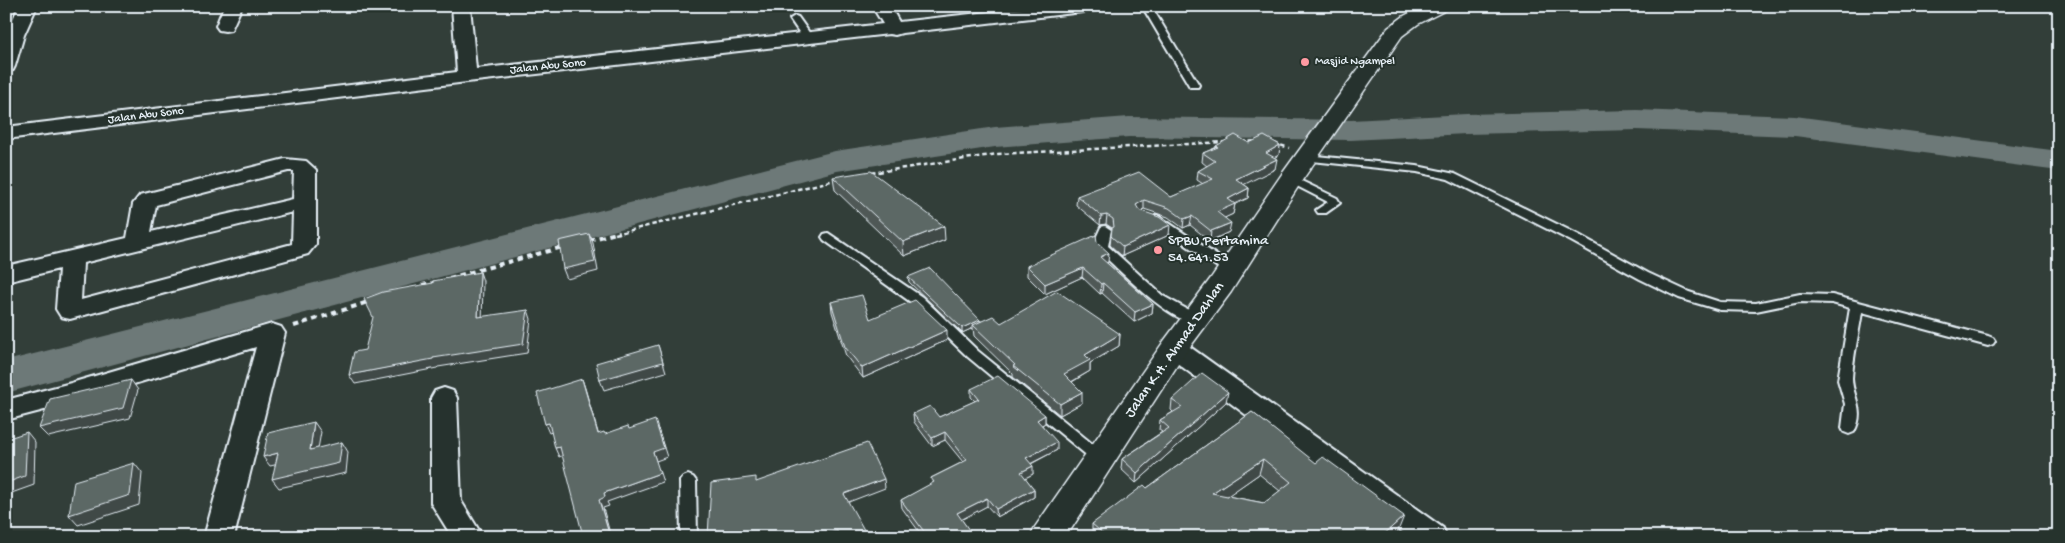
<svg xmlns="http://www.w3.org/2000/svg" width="2065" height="543" font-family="'Gochi Hand',sans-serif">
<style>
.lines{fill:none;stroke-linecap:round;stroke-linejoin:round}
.river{fill:#6d7978;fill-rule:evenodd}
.service-casing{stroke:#e8f1f8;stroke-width:4}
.minor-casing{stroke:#e8f1f8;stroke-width:4}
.primary-casing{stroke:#e8f1f8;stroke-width:3}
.path-far1{stroke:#e8f1f8;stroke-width:2.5;stroke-dasharray:4.5 3;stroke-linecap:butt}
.path{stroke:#e8f1f8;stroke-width:4;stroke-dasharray:5.5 4.5;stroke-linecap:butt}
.service{fill:#26332d;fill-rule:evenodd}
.minor{fill:#26332d;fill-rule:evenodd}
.primary{fill:#26332d;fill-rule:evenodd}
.wall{fill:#4f5957;stroke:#e8f1f8;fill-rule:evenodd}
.shaded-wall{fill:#404947;stroke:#e8f1f8}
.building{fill:#5c6865;stroke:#e8f1f8;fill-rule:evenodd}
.poi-dot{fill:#ff9aa2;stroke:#26332d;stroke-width:2}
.labels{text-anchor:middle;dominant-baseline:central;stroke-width:4;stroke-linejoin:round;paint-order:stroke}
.far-poi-label{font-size:12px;fill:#e8f1f8;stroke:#26332d;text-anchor:start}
.far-street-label{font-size:12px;fill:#e8f1f8;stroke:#26332d}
.poi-label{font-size:15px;fill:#e8f1f8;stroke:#26332d;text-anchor:start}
.street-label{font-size:15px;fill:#e8f1f8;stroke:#26332d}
</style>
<rect width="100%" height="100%" fill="#323e39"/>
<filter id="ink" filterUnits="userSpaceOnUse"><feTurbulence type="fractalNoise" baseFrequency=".02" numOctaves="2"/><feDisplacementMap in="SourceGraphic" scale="10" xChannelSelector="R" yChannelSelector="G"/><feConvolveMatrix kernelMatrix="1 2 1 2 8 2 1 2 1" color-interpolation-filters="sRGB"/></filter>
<g filter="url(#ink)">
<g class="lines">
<path class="river" d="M1637 110 1795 116 2059 151V171L1795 136 1637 130 1466 134 1351 140 1129 137 995 147 837 171 6 393V361L835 151 995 127 1129 117 1351 120 1466 114Z"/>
<defs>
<path id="service" d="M1142 6H1151L1199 85 1198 87H1190Z
M795 16 798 17 813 38 811 40H805L803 38 790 19Z
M1306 155 1417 166 1455 174 1579 235 1648 273 1689 292 1720 302 1756 303 1800 294 1832 295 1988 336 1993 338 1995 341 1993 344 1988 346 1862 312C1859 333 1853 356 1852 378 1852 396 1866 410 1854 432L1849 434 1844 432 1842 428 1845 404 1838 380 1850 308 1832 303 1800 302 1756 311 1720 310 1679 298 1640 279 1571 241 1448 179 1417 172 1302 160 1300 158Z
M1291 176 1337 198 1340 203 1326 213H1318L1316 210 1328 202 1287 181 1285 179 1287 177Z
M1157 215 1234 267 1236 270 1234 273H1226L1153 222 1151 219Z
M1105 226 1111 230 1108 246 1163 296 1201 317 1203 320 1201 323C1177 330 1115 266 1098 250L1096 238 1101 227Z
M828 233 922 297 978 351 1106 455 1108 459 1106 463 1101 465 1096 463 968 357 912 303 824 240 822 237 824 234Z
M688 475 693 477 696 481 697 537H681L680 481 683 477Z"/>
<path id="minor" d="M19 6H37L24 35 15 66 13 70 6 72V34Z
M224 6H242L231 30 225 31 219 30 216 26Z
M452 6H470L476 69 883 24 872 6H890L899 22 1042 6H1099L1097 10 1091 11 902 33 895 35 889 34 467 82 6 139V127L457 72Z
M285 159 306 161 316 170V244L308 254 70 319 61 317 56 309 59 269 6 282V266L127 238 133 204 140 195ZM288 171H294L293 199 151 232 156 205ZM293 212 292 244 81 300 83 263Z
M272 324 281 327 285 333 234 537H204L256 347 71 403 6 420V400L71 383Z
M1174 339 1183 342 1443 528 1447 537H1409L1165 354 1161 348 1165 342Z
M444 388 453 391 457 398 461 501 483 537H452L431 503V398L435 391Z"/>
<path id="primary" d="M1423 6H1449L1446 10 1418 24 1402 36 1303 179 1231 292 1184 355 1066 537H1030L1035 527 1164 341 1211 278 1282 174 1388 28 1404 16Z"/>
</defs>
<use href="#service" class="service-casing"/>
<use href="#minor" class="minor-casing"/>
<use href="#primary" class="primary-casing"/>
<path class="path-far1" d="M1242 142 1258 141
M1274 143 1289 148
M871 173 998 154 1225 142
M615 234 835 180"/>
<path class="path" d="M589 240 620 232
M449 278 563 247
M422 285 436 282
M294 326 368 302"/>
<use href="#service" class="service"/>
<use href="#minor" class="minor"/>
<use href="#primary" class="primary"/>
</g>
<path class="wall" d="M1249 143 1280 145 1279 155 1273 158 1275 169 1243 184 1249 188 1248 198 1235 204 1233 214 1224 218 1229 232 1210 241 1190 225 1183 228 1168 217 1144 209 1141 211 1169 235 1122 256 1110 245 1112 228 1106 224 1100 225 1076 205 1077 196 1171 197 1203 184 1197 180 1198 171 1207 166 1202 162 1203 153 1215 148 1216 146Z
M833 177 945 240 904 256 835 190Z
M1097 242 1108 262 1107 263 1153 304 1152 313 1134 322 1102 293 1100 294 1082 277 1045 294 1027 276V266Z
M908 277 980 320V321L1001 323 1120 334 1119 346 1090 363V371L1072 382 1082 403 1060 415 1013 377V374L974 336 973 328 962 333 909 282Z
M831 302 870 319 947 340 863 378 846 356 832 312Z
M971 389 1045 415V423L1042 425 1057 450 1031 464 1033 474 1025 478 1034 489V497L997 517 987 506 961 519 974 537H923L902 508 901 500 932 484 931 478 963 462 945 440 932 446 914 422 913 414 939 417 975 401 971 397Z
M1172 400 1226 402 1136 483 1121 469 1122 459 1162 432 1159 430 1160 420 1173 412 1171 410Z
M1252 412 1398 531 1393 537H1092V524L1147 488ZM1259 474 1280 491 1264 503 1227 496Z"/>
<path class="shaded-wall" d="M1280 145 1279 155 1264 163 1266 153Z
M1277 159 1275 169 1235 189 1236 179Z
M1249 188 1248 198 1235 204 1233 214 1216 222 1217 212 1228 199Z
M1144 200V209L1135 215 1136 205Z
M1107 215 1106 224 1100 225 1101 216Z
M1192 216 1190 225 1183 228 1184 219Z
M1231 223 1229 232 1210 241 1211 231Z
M1170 225 1169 235 1122 256 1123 247Z
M944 226 945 240 904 256 903 242Z
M589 234 593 243 598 271 567 279 563 269Z
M1109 253 1108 262 1100 266V257Z
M1083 268 1082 277 1045 294V284Z
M480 272 483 281 482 326 478 317Z
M1103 283 1102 293 1100 294 1101 284Z
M1153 304 1152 313 1134 322 1135 312Z
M528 310 531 319 527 353 438 367 437 368 355 384 349 375 433 358Z
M980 320 981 325H973V328L962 333V328Z
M947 330V340L863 378 862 368Z
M1120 334 1119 346 1090 363V371L1064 386V374L1085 355Z
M658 345 666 372 604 390 600 380Z
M582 379 585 388 601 443 598 434Z
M131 380 138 390 130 418 48 437 39 428Z
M1082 392V403L1060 415V404Z
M1228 392 1226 402 1136 483 1137 473Z
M1045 415V423L1037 428V420Z
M314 422 321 432 316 460 310 450Z
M549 423 552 432 549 433 545 424Z
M658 429 667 457 656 461 653 452Z
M27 432 35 442 34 485 6 495V483Z
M945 432V440L932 446V438Z
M342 442 348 452 346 473 279 488 272 479Z
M1057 442V450L1026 466V458Z
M560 447 564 455 559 457 555 448Z
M278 453 284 463 270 466 263 457Z
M1263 459 1259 474 1209 509 1212 493Z
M134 463 142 473 139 505 78 525 69 515Z
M1033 466V474L1021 480V472Z
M660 473 663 482 607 502 609 506 603 508 611 537H610L599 500 604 493Z
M884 479 885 488 846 503 844 494Z
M1034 489V497L997 517 996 509Z
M987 498V506L957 522V513Z
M1404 516 1398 531 1393 537H1381Z
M837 531 838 537H814Z"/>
<path class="building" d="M1235 135 1249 143 1264 136 1280 145 1266 153 1277 159 1236 179 1249 188 1228 199 1235 204 1217 212 1231 223 1211 231 1192 216 1184 219 1169 208 1144 200 1136 205 1139 210 1159 217 1170 225 1123 247 1111 236 1112 228 1114 227 1113 219 1107 215 1101 216 1077 196 1139 172 1171 197 1213 179 1198 171 1215 161 1203 153 1218 147 1216 146Z
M871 171 944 226 903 242 833 177Z
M589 234 595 262 563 269 559 241Z
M1096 235 1097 242 1109 253 1100 257 1153 304 1135 312 1103 283 1101 284 1083 268 1045 284 1027 266Z
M930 268 980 320 962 328 908 277Z
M480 272 478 317 528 310 523 344 433 358V359L349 375 354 352 365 350 373 317 364 299 383 292 433 283V281Z
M1057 291 1120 334 1085 355 1090 360 1064 374 1082 392 1060 404 1013 366 1015 365 973 325 993 316 1001 323Z
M862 295 870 319 915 300 947 330 862 368 845 347 831 302Z
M658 345 663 362 600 380 596 363Z
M1202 373 1228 392 1137 473 1122 459 1169 428 1160 420 1182 407 1172 400Z
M998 376 1045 415 1037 420 1057 442 1026 458 1033 466 1021 472 1034 489 996 509 987 498 957 513 974 537H928L901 500 934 482 931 478 967 460 945 432 932 438 913 414 930 406 939 417 979 399 971 389Z
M582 379 598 434 604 432 605 434 628 426 629 429 655 420 664 448 653 452 660 473 604 493 605 497 599 500 610 537H570L582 532 560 447 555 448 549 423 545 424 537 393Z
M131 380 123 408 39 428 50 399Z
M1252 412 1316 463 1323 457 1404 516 1381 537H1107L1092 524 1144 485 1147 488ZM1263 459 1291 482 1264 503 1212 493Z
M314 422 310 450 342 442 339 463 272 479 278 453 263 457 268 433Z
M27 432 25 476 6 483V439Z
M867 443 884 479 844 494 868 537H840L837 531 814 537H708L711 483 756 477V482Z
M134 463 130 495 69 515 74 481Z"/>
</g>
<g class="poi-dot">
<circle cx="1305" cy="62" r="5"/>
<circle cx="1158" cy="250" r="5"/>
</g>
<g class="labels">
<g class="far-poi-label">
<text x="1315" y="62">Masjid Ngampel</text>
</g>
<g class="far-street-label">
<text transform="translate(548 67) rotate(-6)">Jalan Abu Sono</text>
<text transform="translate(146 116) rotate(-7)">Jalan Abu Sono</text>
</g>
<g class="poi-label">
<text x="1168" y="241">SPBU Pertamina<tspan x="1168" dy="17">54.641.53</tspan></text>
</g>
<g class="street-label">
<text transform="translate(1175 350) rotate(-55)">Jalan K.H. Ahmad Dahlan</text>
</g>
</g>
<rect width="2065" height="543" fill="none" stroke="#26332d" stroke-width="25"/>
<rect x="12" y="12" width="2040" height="518" fill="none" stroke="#e8f1f8" stroke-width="2" filter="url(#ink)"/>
</svg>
